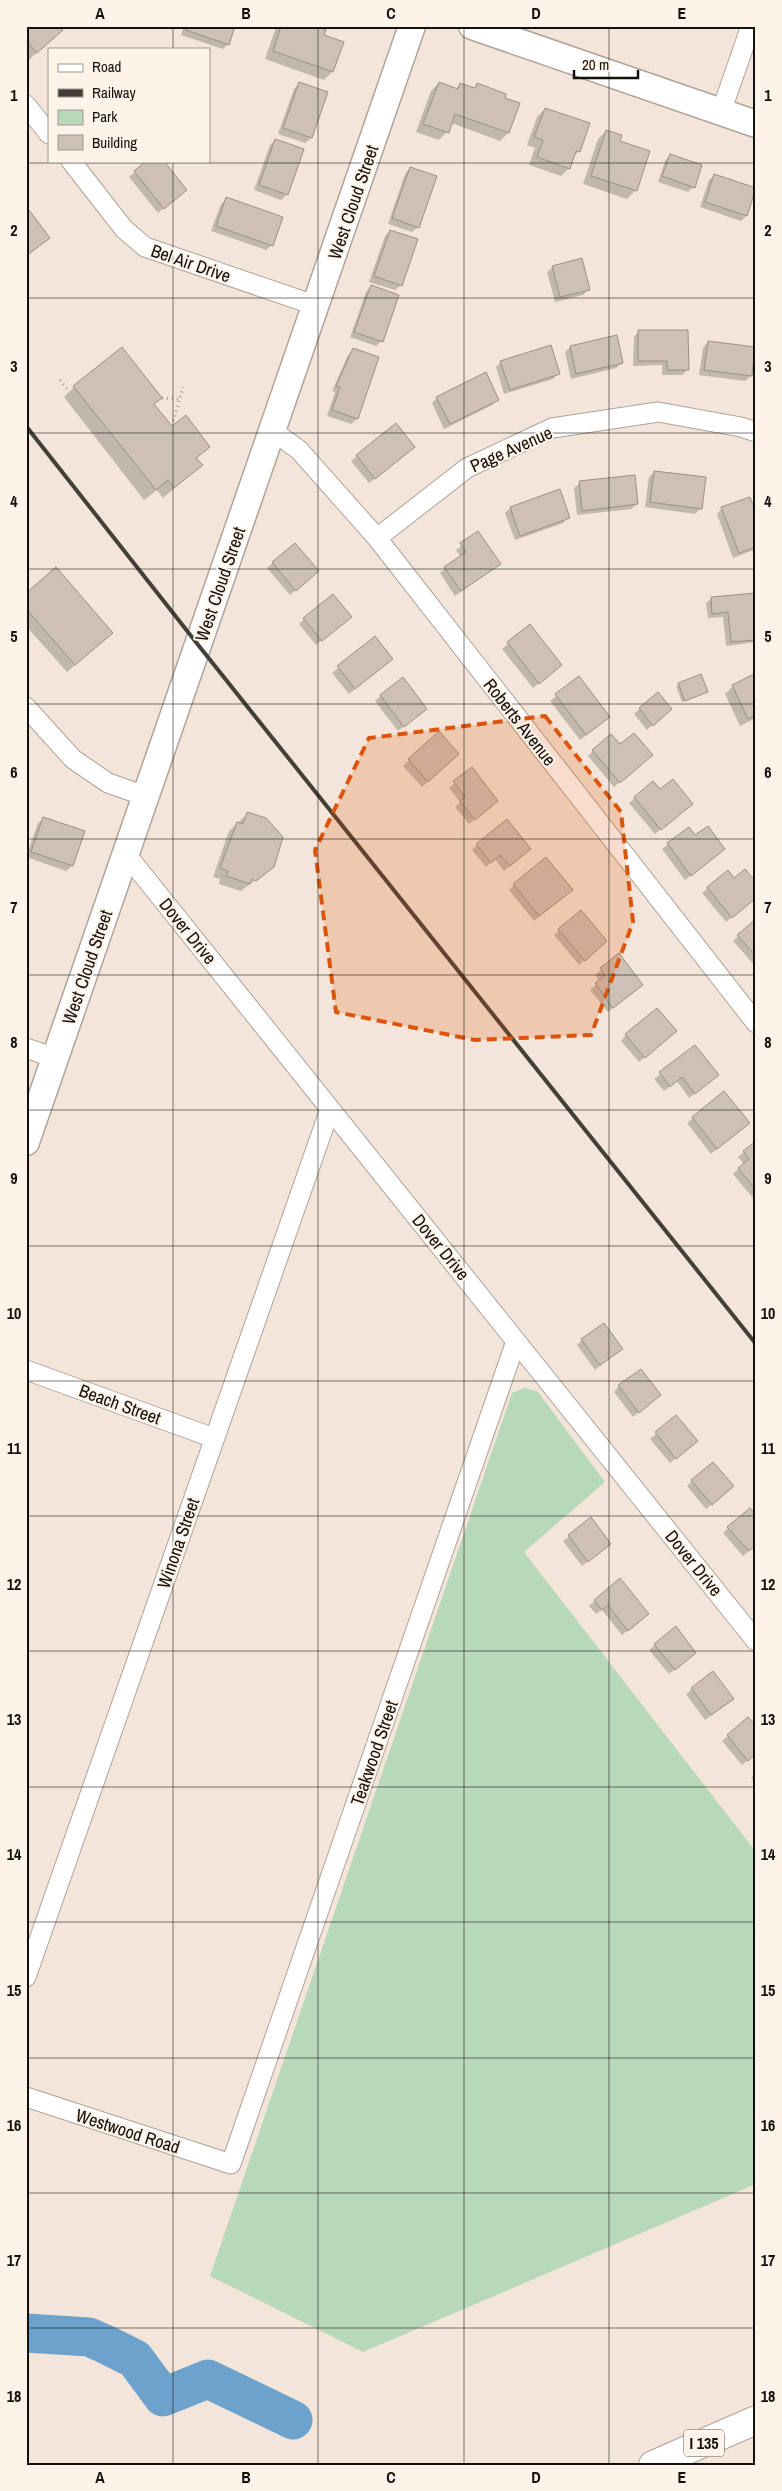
<svg xmlns="http://www.w3.org/2000/svg" width="782" height="2491" font-family="'Archivo Narrow',sans-serif">
<style>
.green{fill:#b8d8ba}
.shadow{fill:#0003}
.lines{fill:none;stroke-linecap:round;stroke-linejoin:round}
.river{stroke:#6ca2cc;stroke-width:39}
.building{fill:#cdc0b4;stroke:#9c8f83}
.street-casing{stroke:#b0a398;stroke-width:21}
.secondary-casing{stroke:#b0a398;stroke-width:29}
.highway-casing{stroke:#b0a398;stroke-width:30}
.path{stroke:#a59b92;stroke-width:3;stroke-dasharray:1 4;stroke-linecap:butt}
.street{stroke:#fff;stroke-width:19}
.secondary{stroke:#fff;stroke-width:26}
.highway{stroke:#fff;stroke-width:28}
.rail{stroke:#453f39;stroke-width:4}
.marked{fill:#dd550c;fill-opacity:0.2;stroke:#dd550c;stroke-width:4;stroke-dasharray:10 6;stroke-linejoin:round}
.grid{fill:none;stroke:#14100c;stroke-width:1;stroke-opacity:0.55}
.labels{text-anchor:middle;dominant-baseline:central;stroke-width:4;stroke-linejoin:round;paint-order:stroke}
.shield{fill:#fef3e9;stroke:#5a544e;stroke-width:1}
.shield-label{font-size:16px;font-weight:bold;fill:#14100c}
.street-label{font-size:18px;fill:#14100c;stroke:#fef3e9}
.neatline{fill:none;stroke:#14100c;stroke-width:2}
.grid-label{font-size:16px;text-anchor:middle;font-weight:bold;fill:#14100c}
</style>
<rect width="100%" height="100%" fill="#f3e5d9"/>
<path class="green" d="M525 1388 538 1392 605 1482 524 1552 756 1852V2184L363 2352 210 2276 512 1393Z"/>
<path class="shadow" d="M26 26 53 38 29 60 26 57Z
M184 26H234L228 44 223 49 181 35Z
M279 26H295L322 35 332 72 324 80 265 59 275 30Z
M299 83 326 93 311 138 305 143 278 134 294 89Z
M439 83 456 89 460 84 473 89 477 85 518 104 508 133 500 141 451 123 447 132 439 140 416 132 431 91Z
M545 109 579 151 572 158 569 168 561 176 529 165 535 148 527 145 537 117Z
M606 131 618 142 648 152 635 191 627 199 583 184 598 139Z
M275 140 287 194 281 200 254 190 270 145Z
M670 155 693 187 688 192 658 182 665 161Z
M410 168 418 227 412 232 388 224 405 174Z
M135 172 180 195 158 213 129 177Z
M715 175 746 216 741 221 700 207 709 180Z
M226 199 272 245 266 250 211 231 221 204Z
M390 231 401 285 395 290 369 282 385 236Z
M553 267 589 289 583 295 555 302 547 272Z
M371 286 382 341 376 346 350 337 366 292Z
M639 331 687 370 682 375H662V365L633 366 634 337Z
M708 342 751 376 745 381 699 375 703 348Z
M570 347 622 363 616 368 571 379 565 352Z
M353 350 378 358 357 419 351 424 327 416 335 392 332 391 348 355Z
M501 362 558 373 553 379 504 394 496 367Z
M74 387 153 405 172 428 209 447 196 459 201 465 163 498 157 490 144 500 64 397Z
M437 398 498 399 492 405 444 429 432 403Z
M395 425 408 452 369 483 351 461Z
M655 472 701 508 695 514 645 507 649 477Z
M580 483 637 504 631 509 577 515 574 488Z
M510 508 568 517 563 523 515 540 505 513Z
M722 508 756 517V549L733 558 717 514Z
M478 533 499 564 455 596 440 573 461 557 456 550Z
M295 544 312 576 290 595 267 568Z
M756 594V642L726 646 723 617 708 618 706 603 712 598Z
M26 595 103 641 67 672 26 626Z
M304 619 345 622 316 645 299 624Z
M530 626 555 670 533 688 502 649Z
M375 638 386 664 349 694 332 673Z
M700 675 706 691 682 702 676 686Z
M756 675V718L740 726 725 694 733 686Z
M579 677 603 722 580 740 550 701Z
M658 693 665 714 647 730 634 714Z
M381 696 425 709 398 731 375 701Z
M439 733 452 759 422 787 403 766Z
M620 746 646 760 614 787 588 756 593 751Z
M472 769 491 806 469 824 455 807 460 802 449 788Z
M653 782 660 791 686 809 655 834 629 803Z
M248 813 273 866 241 891 219 884 220 879 213 877 229 831Z
M44 818 84 832 72 866 66 871 26 857 38 823Z
M689 829 695 837 724 849 685 880 662 849Z
M477 845 524 854 504 871 495 859 486 867 472 850Z
M727 872 756 898 726 922 702 893Z
M514 885 566 895 534 921 509 890Z
M756 920V967L733 941Z
M559 930 600 947 579 965 554 935Z
M619 955 636 990 608 1012 590 990 600 981 595 975Z
M626 1035 670 1036 639 1062 621 1041Z
M695 1046 712 1080 689 1098 677 1081 664 1091 654 1079Z
M693 1118 743 1128 711 1154 687 1123Z
M756 1142V1194L752 1197 733 1174 744 1164 738 1157Z
M582 1340 621 1349 595 1370 577 1345Z
M619 1386 660 1395 633 1417 614 1392Z
M676 1417 691 1446 670 1463 650 1439Z
M692 1481 727 1492 706 1509 687 1486Z
M591 1519 610 1544 582 1566 563 1541Z
M728 1528 756 1545 743 1556 723 1533Z
M620 1580 642 1619 622 1635 602 1610 596 1614 589 1606Z
M655 1645 689 1658 669 1674 649 1650Z
M713 1673 727 1704 705 1720 686 1694Z
M748 1719 756 1754 742 1765 722 1741Z
M756 1773V1784L751 1778Z"/>
<g class="lines">
<path class="river" d="M26 2333 89 2337 107 2345 135 2359 163 2397 208 2379 293 2420"/>
</g>
<path class="building" d="M26 26H59L63 30 37 53 26 40Z
M187 26H235L229 45 186 30Z
M281 26H316L326 30 324 35 344 42 333 72 273 51Z
M299 82 328 92 312 138 283 128Z
M439 82 458 89 460 83 475 88 477 83 506 94 505 98 520 103 509 133 455 114 449 133 423 124Z
M545 108 590 123 580 152 576 151 570 169 537 157 543 140 534 137Z
M606 130 622 135 620 141 650 151 637 191 591 176Z
M275 139 304 149 288 195 259 185Z
M670 154 702 165 695 188 662 176Z
M146 161H164L187 190 164 209 134 171Z
M410 167 437 176 419 228 392 218Z
M714 174 756 188 747 216 705 202Z
M226 197 283 217 273 246 216 226Z
M26 206 50 238 26 256Z
M390 230 418 239 402 286 374 276Z
M582 258 590 290 560 297 552 266Z
M371 285 399 295 383 342 354 332Z
M638 330H688L689 370H667V361H638Z
M617 335 623 363 576 374 570 346Z
M708 341 755 347 752 376 704 370Z
M551 345 560 374 510 390 500 361Z
M122 347 162 398 154 404 172 426 186 415 210 447 196 458 203 465 174 488 168 480 156 490 73 386Z
M353 348 379 357 358 419 332 410 340 387 336 386Z
M486 372 499 400 450 424 436 397Z
M396 423 415 447 375 479 356 455Z
M654 471 706 477 702 509 650 502Z
M635 475 638 504 582 511 579 481Z
M560 489 570 518 520 536 510 507Z
M750 497 756 513V547L739 553 721 507Z
M478 531 501 564 461 591 444 567 466 552 460 543Z
M295 543 319 571 296 591 272 562Z
M56 567 113 633 75 665 26 609V593Z
M756 593V640L731 642 728 612 712 614 711 597Z
M333 594 352 617 322 641 303 618Z
M530 624 562 665 539 684 507 642Z
M375 636 393 659 355 689 337 666Z
M756 673V715L748 719 732 685Z
M701 674 708 692 685 701 678 683Z
M579 676 610 717 586 735 555 694Z
M403 677 427 709 404 727 380 695Z
M658 692 672 709 653 726 639 708Z
M439 731 459 754 428 782 408 759Z
M634 733 653 755 620 783 592 750 611 734 620 744Z
M472 767 498 801 475 820 460 801 465 797 453 781Z
M673 779 693 804 661 830 634 797 653 781 660 789Z
M247 812 266 818 283 837 274 867 256 881 252 879 250 884 226 876 228 871 220 868 237 822 243 824Z
M43 817 85 831 73 866 31 852Z
M507 819 531 849 510 866 500 855 491 863 476 844Z
M708 826 725 849 691 876 667 843 689 827 695 835Z
M546 857 573 890 539 916 513 884Z
M745 869 756 882V898L732 918 707 887 728 870 734 878Z
M581 910 607 941 585 961 558 929Z
M756 919V956L737 935Z
M619 953 643 985 613 1008 595 983 605 975 600 968Z
M657 1008 677 1031 645 1058 625 1034Z
M695 1045 719 1075 695 1094 682 1077 670 1087 659 1072Z
M724 1091 750 1123 717 1149 692 1117Z
M756 1141V1190L738 1168 749 1159 743 1151Z
M604 1323 623 1349 600 1365 581 1339Z
M641 1369 661 1395 639 1413 618 1385Z
M676 1415 698 1441 676 1459 655 1432Z
M713 1462 734 1486 712 1505 691 1480Z
M750 1508 756 1515V1545L749 1551 727 1527Z
M591 1517 611 1544 588 1562 568 1535Z
M620 1578 649 1614 628 1631 608 1605 602 1610 594 1600Z
M676 1626 696 1653 675 1670 654 1644Z
M713 1671 734 1699 711 1715 691 1688Z
M748 1717 756 1726V1754L748 1761 727 1735Z"/>
<g class="lines">
<defs>
<path id="street" d="M26 105 49 134
M721 112 751 26
M71 161 124 229 145 247 317 306
M273 431 299 450 377 538 756 1023
M377 538 467 468 552 428 658 412 741 427 756 432
M26 707 73 759 108 783 145 796
M126 854 756 1641
M26 1048 55 1058
M26 1370 214 1438
M26 1977 330 1109
M26 2097 231 2164 516 1341"/>
<path id="secondary" d="M472 26 756 124
M26 1142 412 26"/>
<path id="highway" d="M653 2465 756 2420"/>
</defs>
<use href="#street" class="street-casing"/>
<use href="#secondary" class="secondary-casing"/>
<use href="#highway" class="highway-casing"/>
<path class="path" d="M60 380 67 389
M162 398 179 399
M172 426 183 387"/>
<use href="#street" class="street"/>
<use href="#secondary" class="secondary"/>
<use href="#highway" class="highway"/>
<path class="rail" d="M26 426 199 646 756 1344"/>
</g>
<path class="marked" d="M545 716 621 812 633 922 591 1035 475 1040 336 1012 315 850 369 738Z"/>
<path class="grid" d="M173 26V49M318 26V2465M464 26V2465M609 26V2465M173 161V2465M26 163H756M26 298H756M26 433H756M26 569H756M26 704H756M26 839H756M26 975H756M26 1110H756M26 1246H756M26 1381H756M26 1516H756M26 1651H756M26 1787H756M26 1922H756M26 2058H756M26 2193H756M26 2328H756"/>
<g class="labels">
<rect class="shield" x="684" y="2429.5" width="40" height="27" rx="4"/>
<g class="shield-label">
<text x="704" y="2443">I 135</text>
</g>
<g class="street-label">
<text transform="translate(353 202) rotate(-71)">West Cloud Street</text>
<text transform="translate(191 263) rotate(19)">Bel Air Drive</text>
<text transform="translate(511 449) rotate(-24)">Page Avenue</text>
<text transform="translate(220 584) rotate(-71)">West Cloud Street</text>
<text transform="translate(520 722) rotate(52)">Roberts Avenue</text>
<text transform="translate(188 931) rotate(51)">Dover Drive</text>
<text transform="translate(87 967) rotate(-71)">West Cloud Street</text>
<text transform="translate(441 1247) rotate(51)">Dover Drive</text>
<text transform="translate(120 1404) rotate(20)">Beach Street</text>
<text transform="translate(178 1543) rotate(-71)">Winona Street</text>
<text transform="translate(694 1563) rotate(51)">Dover Drive</text>
<text transform="translate(374 1753) rotate(-71)">Teakwood Street</text>
<text transform="translate(128 2131) rotate(18)">Westwood Road</text>
</g>
</g>
<rect width="782" height="2491" fill="none" stroke="#fef3e9" stroke-width="55"/>
<rect x="48" y="48" width="162" height="115" fill="#fef3e9" stroke="#a09891"/>
<rect x="58" y="64" width="25" height="8" fill="#ffffff" stroke="#a09891"/>
<text x="92" y="72" font-size="15" fill="#14100c">Road</text>
<rect x="58" y="89" width="25" height="8" fill="#453f39" stroke="#a09891"/>
<text x="92" y="98" font-size="15" fill="#14100c">Railway</text>
<rect x="58" y="110" width="25" height="15" fill="#b8d8ba" stroke="#a09891"/>
<text x="92" y="122" font-size="15" fill="#14100c">Park</text>
<rect x="58" y="135" width="25" height="15" fill="#cdc0b4" stroke="#a09891"/>
<text x="92" y="148" font-size="15" fill="#14100c">Building</text>
<path d="M574 70v8h64v-8" fill="none" stroke="#14100c" stroke-width="2.5"/>
<text x="582" y="70" font-size="15" fill="#14100c" stroke="#fef3e9" stroke-width="4" paint-order="stroke">20 m</text>
<rect x="28" y="28" width="726" height="2436" class="neatline"/>
<g class="grid-label">
<text x="100" y="19">A</text>
<text x="246" y="19">B</text>
<text x="391" y="19">C</text>
<text x="536" y="19">D</text>
<text x="682" y="19">E</text>
<text x="14" y="101">1</text>
<text x="768" y="101">1</text>
<text x="14" y="236">2</text>
<text x="768" y="236">2</text>
<text x="14" y="372">3</text>
<text x="768" y="372">3</text>
<text x="14" y="507">4</text>
<text x="768" y="507">4</text>
<text x="14" y="642">5</text>
<text x="768" y="642">5</text>
<text x="14" y="778">6</text>
<text x="768" y="778">6</text>
<text x="14" y="913">7</text>
<text x="768" y="913">7</text>
<text x="14" y="1048">8</text>
<text x="768" y="1048">8</text>
<text x="14" y="1184">9</text>
<text x="768" y="1184">9</text>
<text x="14" y="1319">10</text>
<text x="768" y="1319">10</text>
<text x="14" y="1454">11</text>
<text x="768" y="1454">11</text>
<text x="14" y="1590">12</text>
<text x="768" y="1590">12</text>
<text x="14" y="1725">13</text>
<text x="768" y="1725">13</text>
<text x="14" y="1860">14</text>
<text x="768" y="1860">14</text>
<text x="14" y="1996">15</text>
<text x="768" y="1996">15</text>
<text x="14" y="2131">16</text>
<text x="768" y="2131">16</text>
<text x="14" y="2266">17</text>
<text x="768" y="2266">17</text>
<text x="14" y="2402">18</text>
<text x="768" y="2402">18</text>
<text x="100" y="2483">A</text>
<text x="246" y="2483">B</text>
<text x="391" y="2483">C</text>
<text x="536" y="2483">D</text>
<text x="682" y="2483">E</text>
</g>
</svg>
